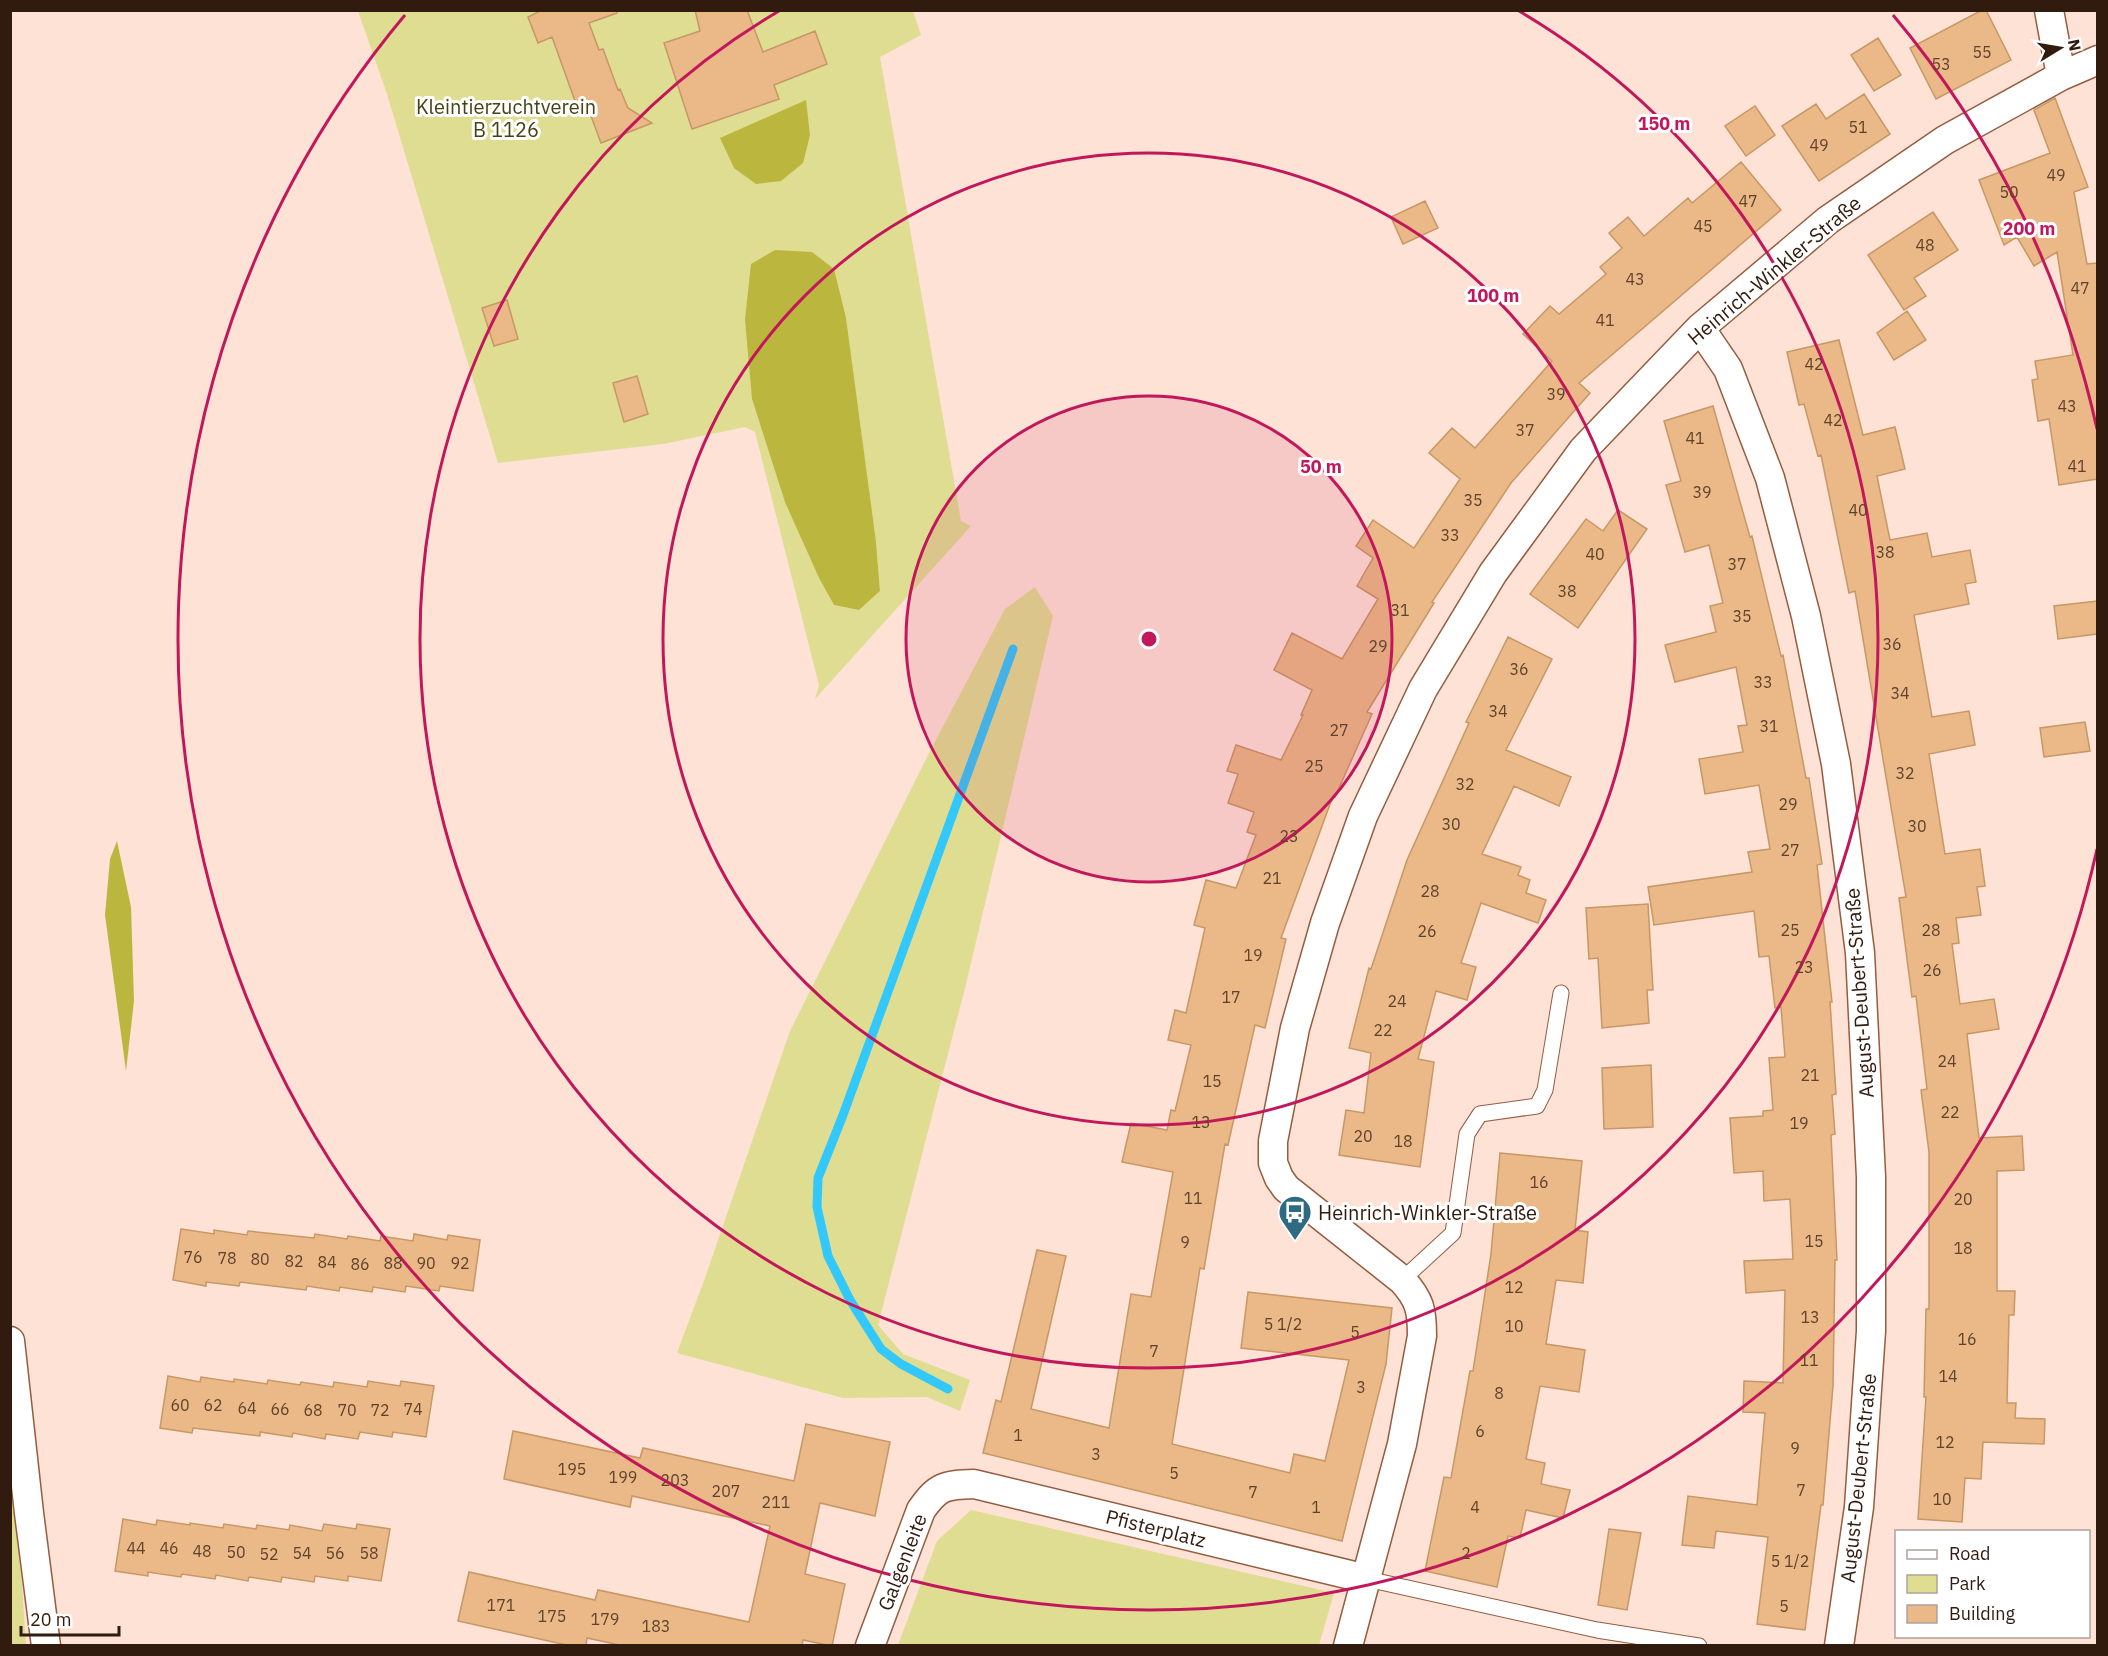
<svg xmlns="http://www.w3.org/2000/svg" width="2108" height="1656" font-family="'IBM Plex Sans',sans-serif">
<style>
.green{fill:#dfdd92;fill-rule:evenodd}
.forest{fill:#bbb63e}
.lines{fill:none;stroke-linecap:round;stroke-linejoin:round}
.stream{stroke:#33c8fb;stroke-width:9}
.building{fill:#eab987;stroke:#c79766;stroke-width:1.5}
.lane-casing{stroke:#955c3f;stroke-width:17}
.street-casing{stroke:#955c3f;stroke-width:31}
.lane{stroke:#fff;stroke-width:15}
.street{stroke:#fff;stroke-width:28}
.ring{fill:none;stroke:#c2185b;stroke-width:3}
.labels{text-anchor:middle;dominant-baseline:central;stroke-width:6;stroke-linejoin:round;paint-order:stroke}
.number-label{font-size:16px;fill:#5f422c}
.park-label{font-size:20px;fill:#464313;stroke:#fff}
.street-label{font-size:20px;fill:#311a0e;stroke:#fff}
.poi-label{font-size:20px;fill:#311a0e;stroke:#fff;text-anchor:start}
.centre{fill:#c2185b;stroke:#fff;stroke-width:3}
.ring-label{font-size:18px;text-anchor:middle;font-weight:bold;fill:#c2185b;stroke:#fff;stroke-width:6;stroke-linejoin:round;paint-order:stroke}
</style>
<rect width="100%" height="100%" fill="#fde2d5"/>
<path class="green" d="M358 11H913L921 35 880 57 961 521 971 526 815 699 819 685 755 432 745 427 663 444 498 463 387 94ZM752 399 876 542 880 591 859 610 834 605C797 540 775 470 752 399Z
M1035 587 1053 616 966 984 878 1325 903 1354 970 1380 960 1411 927 1397 843 1398 677 1353 705 1278 790 1031 928 755 1005 609Z
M10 1429 13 1451 26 1645H11Z
M971 1510 1334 1593 1319 1645H898L937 1541Z"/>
<path class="forest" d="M806 100 810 135 803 163 781 181 756 184 734 168 720 138Z
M775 250 812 252 834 269 846 318 876 542 880 591 859 610 834 605 819 578 785 502 752 399 745 319 751 264Z
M117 841 131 907 134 1001 126 1071 105 915 110 859Z"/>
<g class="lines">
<path class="stream" d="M948 1389 901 1364 881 1349 850 1300 828 1256 817 1207 818 1178 843 1115 1013 649"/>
</g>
<path class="building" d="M542 10H616L617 13 589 23 599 50 603 49 618 90 620 89 628 108 652 123 601 143 588 108 579 112 552 37 538 43 528 17Z
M695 10H747L763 52 815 31 827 64 774 85 779 99 692 129 664 43 700 31Z
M1982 10H1986L2011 60 1936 99 1910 48Z
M1878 38 1901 75 1874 91 1851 55Z
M1864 94 1890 134 1819 181 1782 126 1816 104 1826 119Z
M2055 98 2088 187 2074 192 2087 264 2097 263V479L2059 485 2049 419 2038 421 2032 380 2038 379 2035 361 2073 355 2057 252 2034 266 2017 237 2004 245 1979 180 2050 153 2034 110Z
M1755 106 1775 135 1746 156 1725 126Z
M1741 162 1781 210 1579 383 1590 393 1511 483 1432 602 1434 603 1367 712 1372 714 1335 797 1333 796 1281 938 1286 939 1265 1028 1255 1025 1228 1145 1225 1144 1204 1269 1200 1268 1172 1444 1290 1473 1294 1454 1325 1461 1349 1360 1241 1348 1248 1292 1392 1308 1386 1364 1342 1541 983 1453 996 1400 1001 1402 1037 1250 1066 1256 1031 1409 1109 1428 1131 1294 1151 1297 1173 1172 1122 1162 1131 1123 1167 1130 1171 1110 1175 1111 1191 1045 1168 1040 1175 1010 1186 1013 1205 928 1194 925 1206 880 1236 888 1256 835 1247 832 1254 812 1228 803 1238 774 1227 771 1236 745 1281 760 1303 715H1301L1312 690 1274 670 1292 633 1342 659 1378 599 1357 586 1373 558 1356 546 1373 520 1414 548 1460 479 1429 453 1452 428 1475 448 1552 361 1523 334 1550 306 1559 314 1606 274 1600 267 1622 248 1609 233 1628 217 1644 236 1688 198 1692 203Z
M1425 201 1438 228 1403 244 1391 217Z
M1933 212 1958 250 1914 278 1926 296 1904 310 1868 255Z
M507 300 518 339 494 346 482 308Z
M1907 311 1926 340 1894 360 1877 333Z
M1839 340 1863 435 1895 427 1905 469 1877 476 1890 540 1927 533 1932 557 1970 550 1976 582 1965 584 1969 604 1914 615 1932 717 1969 711 1975 745 1929 754 1945 854 1980 849 1985 886 1977 887 1981 915 1956 918 1959 943 1952 944 1960 1004 1994 999 1999 1029 1967 1034 1979 1138 2022 1136 2024 1170 1997 1171V1291H2015L2014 1315H2009L2007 1403H2016L2015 1418 2045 1419 2044 1444 1983 1442 1981 1479 1965 1478 1962 1522 1918 1519 1926 1397H1924L1926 1309H1929V1152L1921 1090 1927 1089 1916 996 1912 997 1899 898 1906 897 1855 591 1849 593 1821 455 1818 456 1804 404 1799 405 1787 352Z
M637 376 648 414 624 422 613 383Z
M1713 406 1750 537 1752 536 1781 656 1783 655 1806 778H1809L1822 864 1817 865 1832 1002H1830L1836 1094 1832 1095 1835 1134 1831 1135 1837 1260H1835L1833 1386 1823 1505H1821L1805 1630 1757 1624 1768 1537 1716 1531 1714 1548 1682 1545 1688 1496 1757 1505 1765 1413 1743 1412 1744 1381 1783 1383 1785 1290 1746 1293 1744 1261 1793 1259 1790 1199 1764 1201 1763 1171 1734 1173 1730 1118 1763 1116V1111L1773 1110 1769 1058 1785 1057 1781 1007 1775 1008 1769 956 1759 957 1754 911 1654 925 1648 887 1752 872 1748 852 1770 849 1759 785 1705 794 1699 759 1743 752 1738 726 1747 725 1736 667 1675 682 1665 645 1716 632 1710 606 1723 603 1709 545 1685 552 1666 485 1681 481 1664 421Z
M1618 510 1647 529 1578 628 1530 594 1586 519 1603 531Z
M2097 601V634L2058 639 2054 606Z
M1508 637 1552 659 1506 750 1571 777 1559 806 1514 786 1482 854 1521 867 1518 875 1530 880 1526 893 1546 900 1538 923 1481 903 1461 963 1476 967 1467 1000 1436 991 1418 1059 1434 1062 1420 1167 1339 1155 1346 1110 1364 1113 1371 1053 1349 1048 1369 968 1371 969 1407 860 1469 723 1466 722Z
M2085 722 2090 751 2044 757 2040 728Z
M1648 904 1653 990H1647L1649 1023 1602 1028 1598 958 1589 959 1586 908Z
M1651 1065 1653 1127 1604 1129 1602 1068Z
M1500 1153 1582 1161 1575 1230 1588 1232 1583 1283 1556 1280 1546 1344 1585 1350 1579 1392 1540 1386 1526 1459 1545 1463 1541 1484 1570 1490 1563 1518 1526 1510 1520 1538 1508 1536 1497 1587 1425 1571 1444 1477 1451 1478 1470 1371H1473L1491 1254Z
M181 1229 214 1234V1230L247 1235 248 1231 314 1238 315 1234 347 1239 348 1236 380 1241 381 1236 413 1241 414 1234 447 1240 448 1235 480 1240 473 1291 440 1286 439 1291 406 1286 405 1292 373 1287 372 1292 340 1287 339 1291 307 1286 306 1290 240 1282 239 1286 206 1282V1286L173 1280Z
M168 1376 200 1382 201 1377 234 1382V1379L267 1384 268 1380 300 1385 301 1382 333 1387 334 1382 367 1387 368 1381 400 1386 401 1381 434 1386 426 1437 393 1432 392 1437 360 1432 358 1439 326 1434 325 1439 293 1433 292 1437 260 1432V1436L193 1428 192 1433 160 1428Z
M806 1424 890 1442 875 1516 820 1503 805 1574 845 1584 832 1646 803 1640 802 1646H624L587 1638 586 1646H571L458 1621 469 1572 595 1600 598 1590 749 1622 770 1526 632 1496 630 1507 504 1479 513 1431 640 1458 643 1448 794 1481Z
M123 1519 156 1525 157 1520 190 1525V1523L223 1528 224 1524 256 1529 257 1525 289 1530 290 1525 322 1531 324 1524 356 1529 357 1524 390 1529 381 1581 348 1576V1581L315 1576 314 1582 282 1577 281 1582 249 1577 248 1581 216 1575 215 1579 182 1574 181 1577 148 1572V1576L115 1571Z
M1609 1529 1641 1533 1627 1610 1598 1605Z"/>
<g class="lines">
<defs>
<path id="lane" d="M1402 1280 1453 1233 1467 1134 1480 1114 1537 1106 1545 1090 1561 993
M1367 1579 1597 1630 1699 1646"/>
<path id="street" d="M2049 10 2061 76
M1700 328 1728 369 1770 478 1806 616 1836 764 1860 953 1871 1177V1331L1859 1507 1839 1646
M10 1341 29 1513 46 1646
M870 1646 921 1510C938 1486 944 1485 974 1484L1367 1579
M1348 1646 1402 1444 1422 1336C1422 1310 1420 1300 1402 1280L1286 1188 1279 1178 1273 1163V1141L1295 1028 1325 923 1363 816 1423 689 1493 573 1583 450 1700 328 1828 220 1945 140 2061 76 2098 60"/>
</defs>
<use href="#lane" class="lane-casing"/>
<use href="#street" class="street-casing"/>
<use href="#lane" class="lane"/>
<use href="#street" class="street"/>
</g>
<circle cx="1149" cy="639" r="243" fill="#c2185b" fill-opacity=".12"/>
<g class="ring">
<circle cx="1149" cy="639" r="243"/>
<circle cx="1149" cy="639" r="486"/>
<path d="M1519 11A729 729 0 1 1 779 11"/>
<path d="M2097 849A971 971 0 1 1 405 15M1893 15A971 971 0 0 1 2097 429"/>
</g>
<defs>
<symbol id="bus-pin" viewBox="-11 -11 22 30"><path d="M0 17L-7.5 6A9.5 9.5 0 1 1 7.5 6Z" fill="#2e6a81" stroke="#fff"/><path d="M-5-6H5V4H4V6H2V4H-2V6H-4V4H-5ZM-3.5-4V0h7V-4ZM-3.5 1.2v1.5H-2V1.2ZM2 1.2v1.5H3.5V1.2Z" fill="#fff"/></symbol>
</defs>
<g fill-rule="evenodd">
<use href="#bus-pin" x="1276" y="1193" width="38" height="52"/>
</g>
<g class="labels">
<g class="number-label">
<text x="1982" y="52">55</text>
<text x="1941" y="64">53</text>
<text x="1858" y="127">51</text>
<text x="1819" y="145">49</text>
<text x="2056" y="175">49</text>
<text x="2009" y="192">50</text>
<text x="1748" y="201">47</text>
<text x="1703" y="226">45</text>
<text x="1925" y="245">48</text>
<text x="1635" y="279">43</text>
<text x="2080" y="288">47</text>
<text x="1605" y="320">41</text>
<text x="1814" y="364">42</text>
<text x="1556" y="394">39</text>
<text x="2067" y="406">43</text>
<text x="1833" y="420">42</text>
<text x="1525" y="430">37</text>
<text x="1695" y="438">41</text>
<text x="2077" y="466">41</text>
<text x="1702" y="492">39</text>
<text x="1473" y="500">35</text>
<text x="1858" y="510">40</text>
<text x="1450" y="535">33</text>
<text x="1885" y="552">38</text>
<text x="1595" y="554">40</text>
<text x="1737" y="564">37</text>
<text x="1567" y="591">38</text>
<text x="1400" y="610">31</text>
<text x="1742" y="616">35</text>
<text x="1892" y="644">36</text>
<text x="1378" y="646">29</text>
<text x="1519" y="669">36</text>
<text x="1763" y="682">33</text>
<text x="1900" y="693">34</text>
<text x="1498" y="711">34</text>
<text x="1769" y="726">31</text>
<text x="1339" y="730">27</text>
<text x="1314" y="766">25</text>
<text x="1905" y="773">32</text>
<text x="1465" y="784">32</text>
<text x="1788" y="804">29</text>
<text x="1451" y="824">30</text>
<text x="1917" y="826">30</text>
<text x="1289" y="836">23</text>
<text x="1790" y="850">27</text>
<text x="1272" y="878">21</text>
<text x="1430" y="891">28</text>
<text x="1790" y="930">25</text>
<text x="1931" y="930">28</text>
<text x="1427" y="931">26</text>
<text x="1253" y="955">19</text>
<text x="1804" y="967">23</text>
<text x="1932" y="970">26</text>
<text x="1231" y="997">17</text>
<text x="1397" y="1001">24</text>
<text x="1383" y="1030">22</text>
<text x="1947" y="1061">24</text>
<text x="1810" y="1075">21</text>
<text x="1212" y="1081">15</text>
<text x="1950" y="1112">22</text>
<text x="1201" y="1122">13</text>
<text x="1799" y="1123">19</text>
<text x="1363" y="1136">20</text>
<text x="1403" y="1141">18</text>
<text x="1539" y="1182">16</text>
<text x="1193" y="1198">11</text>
<text x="1963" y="1199">20</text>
<text x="1814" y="1241">15</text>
<text x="1185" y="1242">9</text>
<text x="1963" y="1248">18</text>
<text x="193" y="1257">76</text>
<text x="227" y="1258">78</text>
<text x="260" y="1259">80</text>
<text x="294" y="1261">82</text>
<text x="327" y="1262">84</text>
<text x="393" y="1263">88</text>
<text x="426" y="1263">90</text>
<text x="460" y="1263">92</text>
<text x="360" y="1264">86</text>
<text x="1514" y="1287">12</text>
<text x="1810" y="1317">13</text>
<text x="1283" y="1324">5 1/2</text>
<text x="1514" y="1326">10</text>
<text x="1355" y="1332">5</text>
<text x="1967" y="1339">16</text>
<text x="1154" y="1351">7</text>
<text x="1809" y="1360">11</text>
<text x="1948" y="1376">14</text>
<text x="1361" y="1387">3</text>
<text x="1499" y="1393">8</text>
<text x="180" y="1405">60</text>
<text x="213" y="1405">62</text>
<text x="247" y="1408">64</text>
<text x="280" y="1409">66</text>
<text x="413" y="1409">74</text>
<text x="313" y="1410">68</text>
<text x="347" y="1410">70</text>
<text x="380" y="1410">72</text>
<text x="1480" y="1431">6</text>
<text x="1018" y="1435">1</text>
<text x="1945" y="1442">12</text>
<text x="1795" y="1448">9</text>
<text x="1096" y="1454">3</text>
<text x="572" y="1469">195</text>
<text x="1174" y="1473">5</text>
<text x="623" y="1477">199</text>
<text x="675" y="1480">203</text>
<text x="1801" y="1490">7</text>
<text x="726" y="1491">207</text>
<text x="1253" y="1492">7</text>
<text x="1942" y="1499">10</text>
<text x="776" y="1502">211</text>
<text x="1316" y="1507">1</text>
<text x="1475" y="1507">4</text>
<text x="136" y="1548">44</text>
<text x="169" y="1548">46</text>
<text x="202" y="1551">48</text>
<text x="236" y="1552">50</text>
<text x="302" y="1553">54</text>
<text x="335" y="1553">56</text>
<text x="369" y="1553">58</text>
<text x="1466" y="1553">2</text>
<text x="269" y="1554">52</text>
<text x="1790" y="1561">5 1/2</text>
<text x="501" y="1605">171</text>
<text x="1784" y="1606">5</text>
<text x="552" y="1616">175</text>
<text x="605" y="1619">179</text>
<text x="656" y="1626">183</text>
</g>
<g class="park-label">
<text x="506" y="106">Kleintierzuchtverein<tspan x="506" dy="23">B 1126</tspan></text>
</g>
<g class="street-label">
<text transform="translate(1774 270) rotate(-40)">Heinrich-Winkler-Straße</text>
<text transform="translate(1859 993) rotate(-94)">August-Deubert-Straße</text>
<text transform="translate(1858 1478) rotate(-84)">August-Deubert-Straße</text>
<text transform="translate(1156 1528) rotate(14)">Pfisterplatz</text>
<text transform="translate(902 1562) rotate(-69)">Galgenleite</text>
</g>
<g class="poi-label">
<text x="1318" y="1212">Heinrich-Winkler-Straße</text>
</g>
</g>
<circle cx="1149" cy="639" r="9" class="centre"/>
<g class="ring-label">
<text x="1664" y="130">150 m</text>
<text x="2029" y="235">200 m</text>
<text x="1493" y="302">100 m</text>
<text x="1321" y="473">50 m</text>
</g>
<rect width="2108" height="1656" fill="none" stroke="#311a0e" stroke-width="24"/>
<rect x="1895" y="1530" width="195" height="108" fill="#ffffff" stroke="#ada39f" stroke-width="1.5"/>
<rect x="1907" y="1550" width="30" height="9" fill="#ffffff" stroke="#ada39f" stroke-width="1.5"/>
<text x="1949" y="1560" font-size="18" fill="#311a0e">Road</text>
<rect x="1907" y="1575" width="30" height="18" fill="#dfdd92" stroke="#ada39f" stroke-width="1.5"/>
<text x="1949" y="1590" font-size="18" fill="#311a0e">Park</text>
<rect x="1907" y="1605" width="30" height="18" fill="#eab987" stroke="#ada39f" stroke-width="1.5"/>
<text x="1949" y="1620" font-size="18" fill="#311a0e">Building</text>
<g transform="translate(2060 48) rotate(79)" stroke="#ffffff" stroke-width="4.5" paint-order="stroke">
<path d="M0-4.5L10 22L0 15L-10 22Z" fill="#311a0e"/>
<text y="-9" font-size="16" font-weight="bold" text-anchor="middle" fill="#311a0e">N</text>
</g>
<path d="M21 1626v9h98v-9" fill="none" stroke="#311a0e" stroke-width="3"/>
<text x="30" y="1626" font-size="18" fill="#311a0e" stroke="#ffffff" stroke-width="4.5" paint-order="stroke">20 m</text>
</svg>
